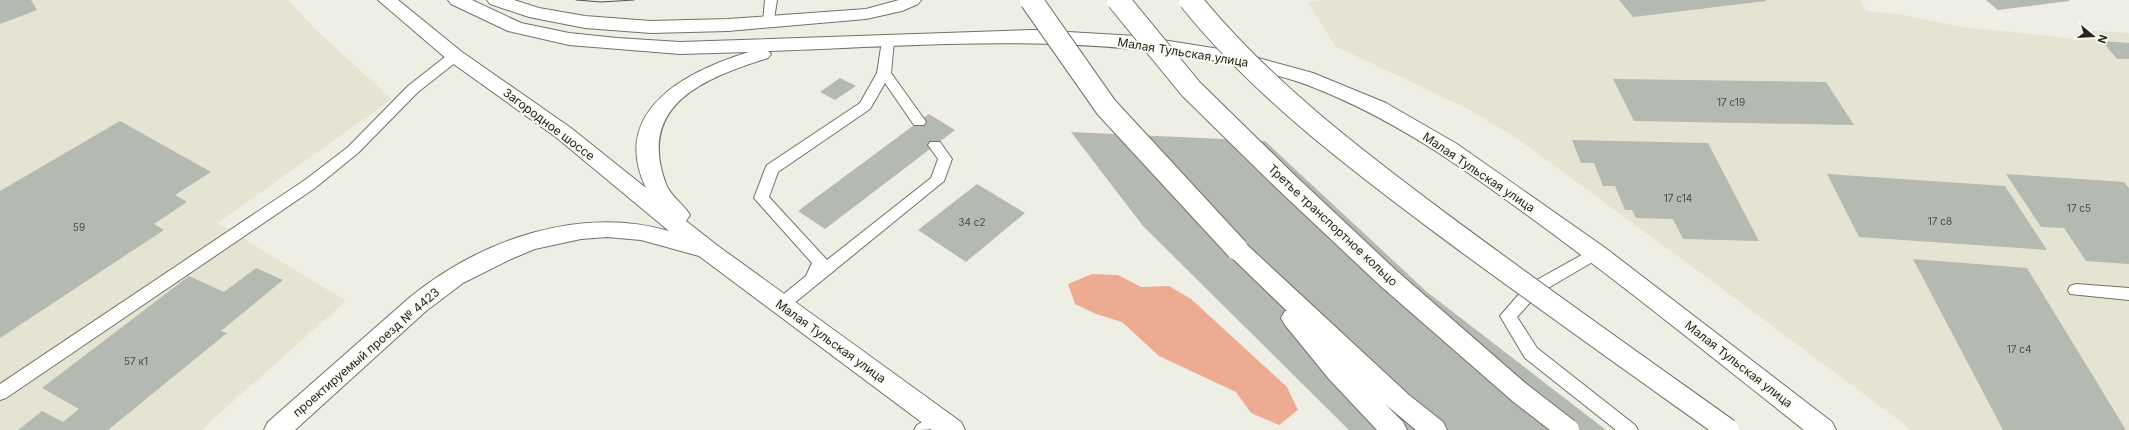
<svg xmlns="http://www.w3.org/2000/svg" width="2129" height="430" font-family="Inter,sans-serif">
<style>
.built{fill:#e5e4d2}
.forest{fill:#edac92}
.building{fill:#b4b9b1}
.lines{fill:none;stroke-linecap:round;stroke-linejoin:round}
.service-casing{stroke:#727269;stroke-width:2}
.secondary-casing{stroke:#727269;stroke-width:2}
.primary-casing{stroke:#727269;stroke-width:2}
.service{fill:#fff;fill-rule:evenodd}
.secondary{fill:#fff;fill-rule:evenodd}
.primary{fill:#fff;fill-rule:evenodd}
.tram{stroke:#54534e;stroke-width:1}
.secondary-bridge-casing{stroke:#727269;stroke-width:24;stroke-linecap:butt}
.primary-bridge-casing{stroke:#727269;stroke-width:24;stroke-linecap:butt}
.secondary-bridge{stroke:#fff;stroke-width:22}
.primary-bridge{stroke:#fff;stroke-width:22}
.labels{text-anchor:middle;dominant-baseline:central;stroke-width:4;stroke-linejoin:round;paint-order:stroke}
.number-label{font-size:10px;fill:#494a45}
.street-label{font-size:12px;fill:#252521;stroke:#fcfbf1}
</style>
<rect width="100%" height="100%" fill="#efeee4"/>
<path class="built" d="M0 0H288L317 31 392 99 218 223 346 301 201 430H0Z
M1323 0H1860L1866 11 1898 14 1961 27 2088 40 2080 30 2129 33V430H1912L1766 321 1518 139 1470 110 1335 46 1308 2Z"/>
<path class="forest" d="M1092 274 1118 275 1141 287 1169 286 1191 299 1287 387 1298 410 1279 425 1251 413 1236 392 1159 356 1122 322 1096 314 1075 304 1068 284Z"/>
<path class="building" d="M0 0H31L37 10 0 24Z
M1619 0H1766V1L1633 17Z
M1986 0H2069V1L1998 10Z
M2102 41 2129 43V59H2117Z
M840 78 856 86 835 100 820 92Z
M1613 79 1826 82 1854 125 1634 121Z
M929 114 955 130 825 229 798 211Z
M120 121 211 172 175 195 187 202 154 224 164 230 0 338V191Z
M1071 132 1265 141 1427 292 1606 430H1349L1143 226Z
M1572 140 1708 143 1759 241 1683 239 1673 219 1636 218 1632 210H1625L1615 186H1603L1594 163H1581Z
M1827 174 2005 186 2047 250 1859 237Z
M2006 174 2124 182 2129 188V264L2086 261 2064 228 2041 227Z
M977 184 1025 213 966 262 918 230Z
M1913 259 2027 268 2126 430H2003Z
M256 268 283 280 221 331 227 333 108 430H18L42 411 63 422 79 409 42 388 189 276 224 292Z"/>
<g class="lines">
<defs>
<path id="service" d="M765 0H777L773 25H765L763 22Z
M888 37 894 41 891 73 924 119 926 122 924 125H914L885 83 870 109 778 172 769 197 827 260 931 178 938 159 928 145 930 142H940L952 159 944 181 787 309 781 311 775 309 773 305 775 301 806 276 812 263 754 198 765 169 767 165 860 103 877 73 882 41Z
M455 52 462 56 460 59 418 92 358 153 315 188 6 398 0 400V384L305 180 348 147 408 86 450 53Z
M1596 247 1601 249 1604 253 1601 257 1538 294 1517 317 1537 348 1635 425 1638 430H1616L1525 358 1500 316 1526 286Z
M2076 284 2129 288V300L2070 294 2068 290 2070 286Z
M938 413 944 415 947 420C940 430 927 430 914 430L917 425Z"/>
<path id="secondary" d="M378 0H398L462 52 571 128 646 188C609 110 687 71 749 52L680 54 569 45 508 31 451 4 448 0H472L521 23 569 33 617 38 680 42 1033 30 1137 36 1232 51 1313 73 1386 103 1457 144 1604 247 1832 422 1836 430H1804C1709 355 1615 278 1516 207 1457 164 1401 125 1334 96 1322 91 1309 85 1296 81 1124 27 946 45 768 51L771 54 768 58C705 78 636 104 666 184 670 196 684 204 690 215L686 221 718 246 961 422 965 430H932L699 256 641 240 607 237 581 239 535 249 511 259 463 283 426 311 295 430H264L268 422 409 298C480 240 579 205 669 231L557 138 448 60Z
M487 0H514L539 8 585 16 651 21 728 19 866 9 899 0H921L918 4 902 11 866 19 728 31 651 33 585 28 529 17 490 4Z"/>
<path id="primary" d="M1237 241 1245 243 1409 395 1443 422 1447 430H1416L1385 404 1403 422 1407 430H1377L1329 379 1285 325 1281 318 1285 311H1287L1229 255 1226 249 1229 243Z"/>
</defs>
<use href="#service" class="service-casing"/>
<use href="#secondary" class="secondary-casing"/>
<use href="#primary" class="primary-casing"/>
<use href="#service" class="service"/>
<use href="#secondary" class="secondary"/>
<use href="#primary" class="primary"/>
<path class="tram" d="M576 0 601 2 634 0"/>
<defs>
<path id="secondary-bridge" d="M1190 0C1261 88 1356 160 1446 227 1539 296 1634 363 1728 430"/>
<path id="primary-bridge" d="M1031 0 1106 107 1237 249
M1118 0 1191 89 1286 182 1387 277 1520 393 1568 430"/>
</defs>
<use href="#secondary-bridge" class="secondary-bridge-casing"/>
<use href="#primary-bridge" class="primary-bridge-casing"/>
<use href="#secondary-bridge" class="secondary-bridge"/>
<use href="#primary-bridge" class="primary-bridge"/>
</g>
<g class="labels">
<g class="number-label">
<text x="1731" y="102">17 с19</text>
<text x="1678" y="198">17 с14</text>
<text x="2079" y="208">17 с5</text>
<text x="1940" y="221">17 с8</text>
<text x="972" y="222">34 с2</text>
<text x="79" y="227">59</text>
<text x="2019" y="349">17 c4</text>
<text x="136" y="361">57 к1</text>
</g>
<g class="street-label">
<text transform="translate(1183 52) rotate(9)">Малая Тульская улица</text>
<text transform="translate(549 124) rotate(37)">Загородное шоссе</text>
<text transform="translate(1479 172) rotate(34)">Малая Тульская улица</text>
<text transform="translate(1333 225) rotate(43)">Третье транспортное кольцо</text>
<text transform="translate(831 341) rotate(36)">Малая Тульская улица</text>
<text transform="translate(366 352) rotate(-41)">проектируемый проезд № 4423</text>
<text transform="translate(1739 364) rotate(38)">Малая Тульская улица</text>
</g>
</g>
<g transform="translate(2093 36) rotate(108)" stroke="#fcfbf1" stroke-width="3" paint-order="stroke">
<path d="M0-3L7 15L0 10L-7 15Z" fill="#252521"/>
<text y="-6" font-size="11" font-weight="bold" text-anchor="middle" fill="#252521">N</text>
</g>
</svg>
